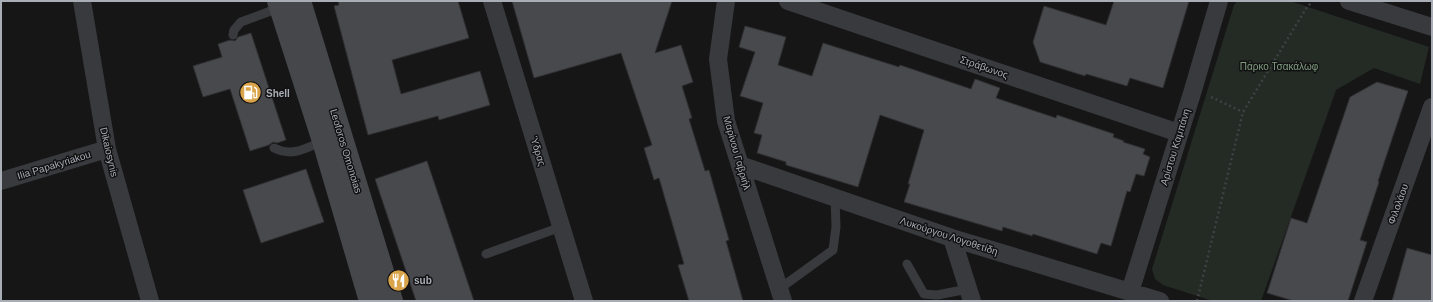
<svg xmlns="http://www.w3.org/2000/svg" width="1433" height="302" font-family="Arial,sans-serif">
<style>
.green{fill:#242b25}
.building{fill:#48494c;stroke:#303033}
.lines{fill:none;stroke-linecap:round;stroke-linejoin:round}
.path{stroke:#3f4144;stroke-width:2.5;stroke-dasharray:2 3;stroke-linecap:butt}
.service{stroke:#393a3d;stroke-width:9}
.minor{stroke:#393a3d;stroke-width:18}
.secondary{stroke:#45474b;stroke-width:22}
.labels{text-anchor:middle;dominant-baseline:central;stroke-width:3;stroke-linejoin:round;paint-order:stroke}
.park-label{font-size:10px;fill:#839e83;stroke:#111112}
.street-label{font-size:10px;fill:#a9adb5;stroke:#111112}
.poi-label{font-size:10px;font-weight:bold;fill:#a9adb5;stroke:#111112;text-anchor:start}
</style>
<rect width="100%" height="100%" fill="#161617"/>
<path class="green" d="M1237 1H1290L1429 47 1420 84 1374 68 1336 90 1261 301H1213L1163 285 1155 279 1152 269 1234 5Z"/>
<path class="building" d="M338 1H458L469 38 392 60 401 94 480 71 490 105 439 120 438 116 368 135 334 6 339 5Z
M512 1H672L655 53 681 45 693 82 682 86 692 118 689 119 705 171 709 170 729 240 726 241 743 301H689L678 265 684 264 659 178 654 180 644 148 652 145 621 53 534 78Z
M1114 1H1189L1163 88 1130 78 1127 86 1086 74 1085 76 1040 62 1033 42 1044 6 1106 25Z
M745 26 786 37 778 65 812 76 823 43 899 67 900 65 971 89 975 79 1000 88 996 98 1056 118 1057 115 1114 134 1113 137 1124 141 1123 142 1145 149 1143 154 1150 157 1144 176 1136 174 1130 192 1127 191 1111 246 1101 243 1097 254 1033 234 1032 236 1003 227 1002 231 904 202 910 184H908L924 130 880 115 858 187 786 165V162L757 153 762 135 754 133 763 103 740 96 755 52 739 47Z
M251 33 286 140 277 143 273 142 269 145 250 151 230 89 203 97 193 66 222 57 218 44 230 40 235 41 238 37Z
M1377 82 1408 91 1378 181 1379 182 1360 240 1367 242 1348 301H1294L1267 293 1291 218 1307 223 1350 97Z
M427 161 474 301H416L375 179Z
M306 169 324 222 261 243 243 190Z
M1407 248 1432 255V301H1392Z"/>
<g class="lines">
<path class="path" d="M1211 97 1243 112
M1197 301 1243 112 1307 7 1313 1"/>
<path class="service" d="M233 35 234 30 241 22 268 12 279 6
M274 148C293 157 304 149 323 141
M486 254 561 227
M907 264 924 294 937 295 968 289
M779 289 833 250 836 227 835 198"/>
<path class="minor" d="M82 1 107 149 150 301
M492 1 584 301
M726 1 718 59 726 121 783 301
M788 1 1179 133
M1349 1 1432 27
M740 165 952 238 1160 301
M1 181 107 149
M952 238 972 301
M1130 292 1193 90 1219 1
M1363 301 1432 107"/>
<path class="secondary" d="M278 1 323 141 370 301
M300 1 392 301"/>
</g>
<defs>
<symbol id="fuel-disc" viewBox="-11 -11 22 22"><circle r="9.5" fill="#daa44a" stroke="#111112"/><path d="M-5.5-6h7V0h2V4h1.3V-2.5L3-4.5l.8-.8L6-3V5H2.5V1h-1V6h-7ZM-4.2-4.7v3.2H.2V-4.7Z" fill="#fff"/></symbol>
<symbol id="restaurant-disc" viewBox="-11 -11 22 22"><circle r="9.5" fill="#daa44a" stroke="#111112"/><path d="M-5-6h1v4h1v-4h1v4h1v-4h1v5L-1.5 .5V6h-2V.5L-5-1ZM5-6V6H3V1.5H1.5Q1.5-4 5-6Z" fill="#fff"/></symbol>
</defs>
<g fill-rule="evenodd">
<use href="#fuel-disc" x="238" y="80" width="25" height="25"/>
<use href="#restaurant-disc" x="386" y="268" width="25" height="25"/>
</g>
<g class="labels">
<g class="park-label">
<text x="1279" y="66">Πάρκο Τσακάλωφ</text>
</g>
<g class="street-label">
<text transform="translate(984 67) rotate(19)">Στράβωνος</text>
<text transform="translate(1175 147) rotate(-73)">Αρίστου Καμπάνη</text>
<text transform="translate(346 151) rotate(73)">Leoforos Omonoias</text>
<text transform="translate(538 151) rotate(73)">Ύδρας</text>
<text transform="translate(109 152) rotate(77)">Dikaiosynis</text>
<text transform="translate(737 153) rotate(74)">Μαρίνου Γαβριήλ</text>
<text transform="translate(54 165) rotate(-17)">Ilia Papakyriakou</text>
<text transform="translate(1398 204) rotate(-70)">Φιλολάου</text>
<text transform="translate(949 236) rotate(18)">Λυκούργου Λογοθετίδη</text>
</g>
<g class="poi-label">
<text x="266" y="93">Shell</text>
<text x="414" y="280">sub</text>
</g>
</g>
<rect width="1433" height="302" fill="none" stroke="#a9adb5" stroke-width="4"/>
</svg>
